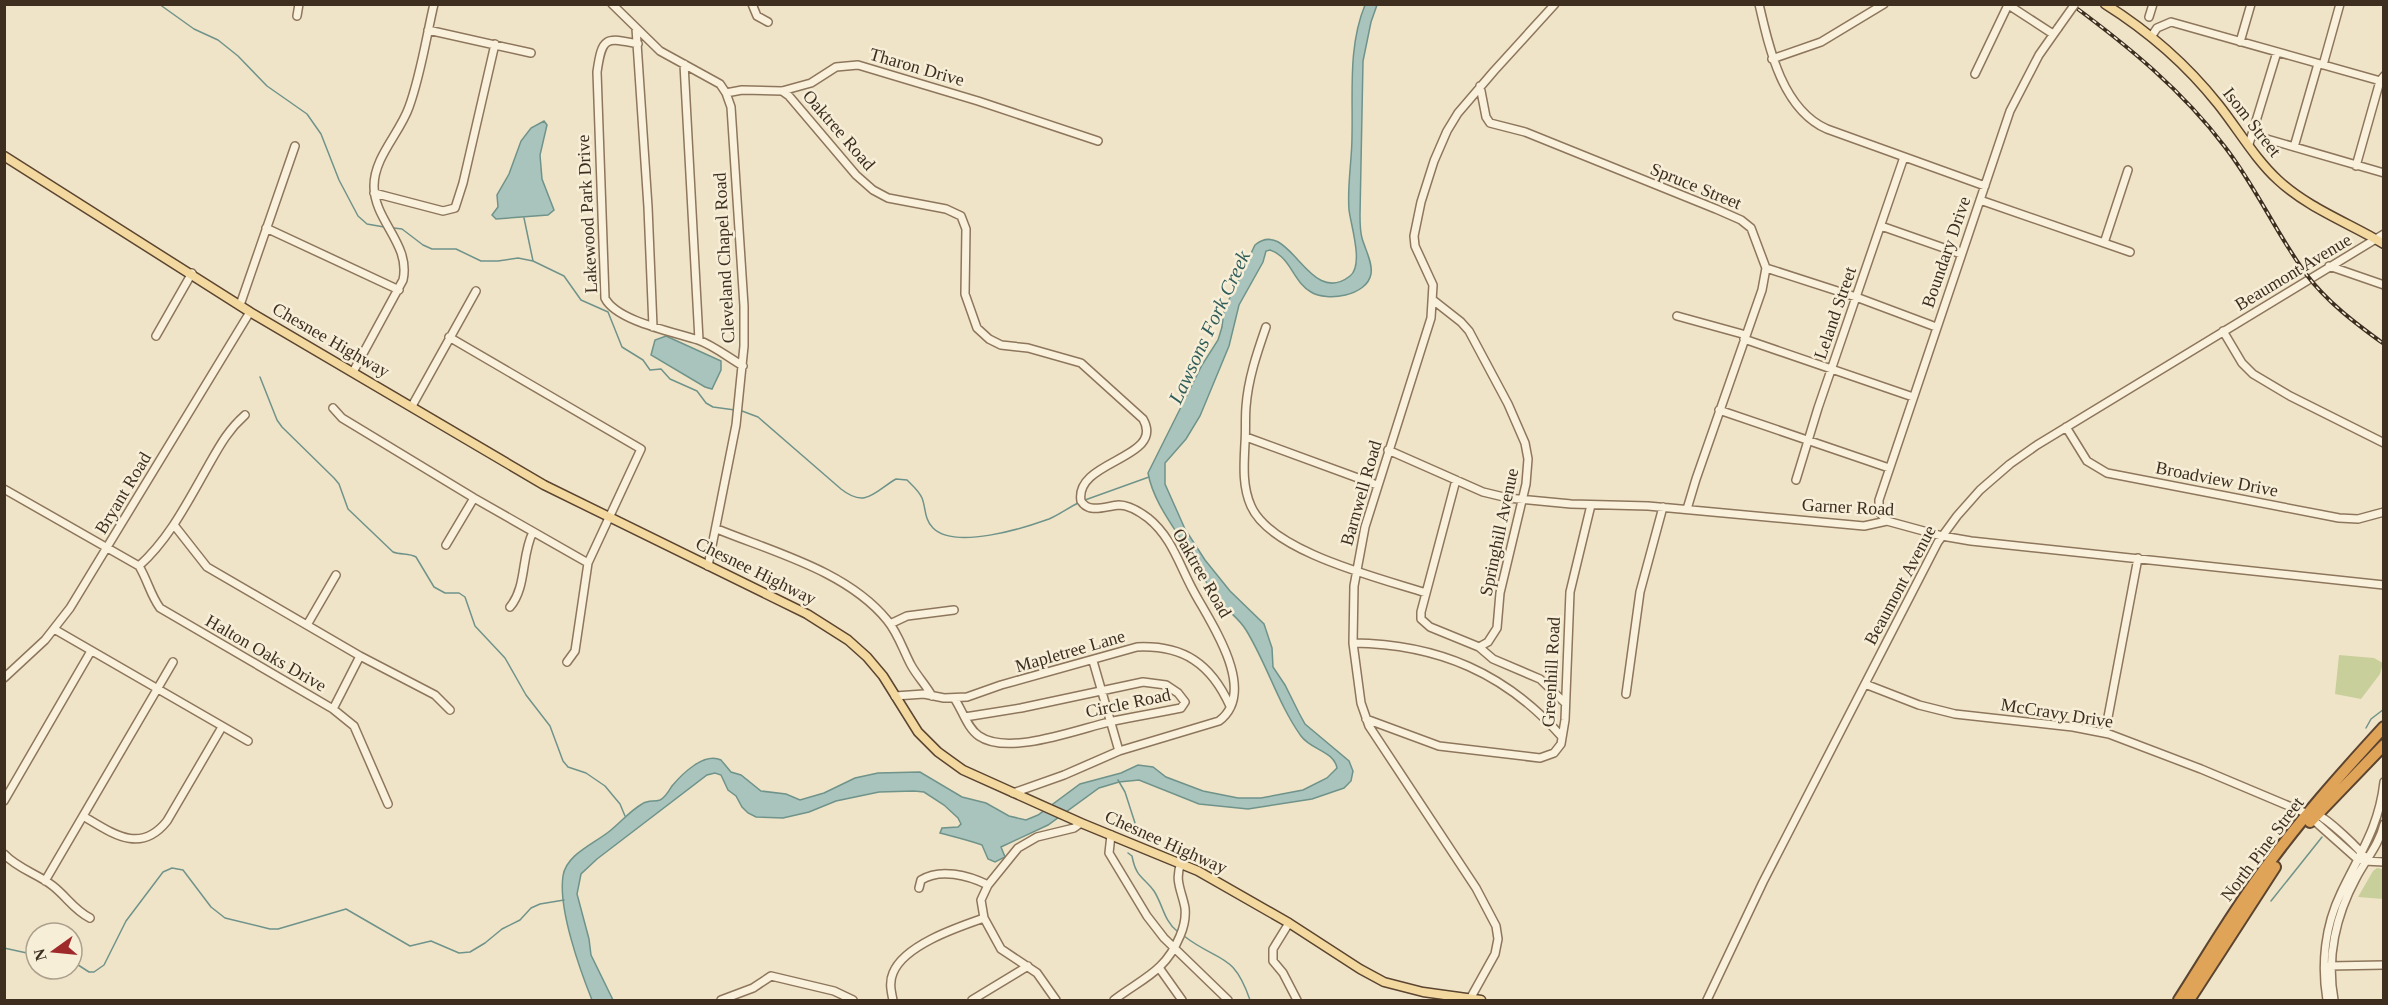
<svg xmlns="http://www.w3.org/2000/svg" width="2388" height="1005" font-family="'Times New Roman',serif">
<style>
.green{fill:#c9cf9b}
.water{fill:#a9c4bc;stroke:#6f938a;stroke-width:1.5}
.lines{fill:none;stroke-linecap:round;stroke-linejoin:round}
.stream{stroke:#6f938a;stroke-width:1.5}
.minor-casing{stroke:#8d765c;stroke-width:10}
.major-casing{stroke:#5b4430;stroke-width:11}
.highway-casing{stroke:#5b4430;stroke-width:14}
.minor{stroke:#faf1dc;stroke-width:7}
.major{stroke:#f3d9a0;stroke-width:8}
.highway{stroke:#e0a458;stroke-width:10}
.rail-casing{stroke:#3d2e20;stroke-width:4}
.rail{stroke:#f7eed8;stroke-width:1.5;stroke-dasharray:4.5;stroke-linecap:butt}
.minor-bridge-casing{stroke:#8d765c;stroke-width:10;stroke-linecap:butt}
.minor-bridge{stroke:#faf1dc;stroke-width:7}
.labels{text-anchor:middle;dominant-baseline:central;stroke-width:5;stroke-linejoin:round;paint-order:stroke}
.street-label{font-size:18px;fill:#3d2e20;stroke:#f7eed8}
.water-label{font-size:20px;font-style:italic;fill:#2f5d5a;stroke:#f7eed8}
</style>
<rect width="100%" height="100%" fill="#f0e4c8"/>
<path class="green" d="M2339 655 2374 658 2383 663 2380 674 2361 699 2335 694Z
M2377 868 2383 869V899L2358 897 2373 871Z"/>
<path class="water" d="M1365 5H1377L1371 22 1363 61 1360 215C1360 223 1360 231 1362 238 1365 249 1373 263 1371 274 1367 296 1327 302 1311 292 1293 282 1291 257 1270 250L1266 251 1263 262 1239 305 1229 346 1200 416 1186 439 1165 463V484L1185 529 1205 560 1230 591 1264 624 1272 648 1273 667 1285 685 1299 713 1305 724 1349 761 1353 771 1351 781 1344 788 1312 799 1248 809 1199 804 1139 780 1119 782 1099 788 1048 825 1001 847 1005 857 995 862 988 859 982 845C968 840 955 837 940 833L942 828 958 827 961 824 958 818 944 805 924 792 914 791 879 792 836 801 809 812 783 818 756 817 748 813 742 807 736 796 728 790 721 775 715 773 707 775 597 859 581 874 577 894 589 939 591 955 613 1000H592C580 970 558 909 563 876 566 854 596 843 611 830 622 821 630 811 642 804 648 800 654 802 660 800 665 798 669 791 672 786 682 774 704 752 721 760L731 772 741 775 761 791 786 794 800 800 824 793 855 778 878 773 920 772 962 797 986 803 1009 816 1026 820 1038 815 1080 784 1121 773 1138 765 1153 767 1166 777 1203 791 1238 798H1261L1303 790 1327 778 1337 768C1334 751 1311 750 1301 736 1278 704 1267 664 1246 630 1239 618 1227 611 1219 600 1206 585 1198 567 1188 550 1173 526 1153 501 1148 473L1202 365 1218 340 1222 327 1224 310 1255 245C1290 216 1308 309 1350 276 1364 265 1351 226 1349 210 1347 185 1352 161 1352 136 1353 92 1348 46 1365 5Z
M544 121 547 125 540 155 542 179 554 210 548 215 496 219 492 215 498 207 497 195 509 174 521 141 531 128Z
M666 336 721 361V370L712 389 705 387 651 355 655 340Z"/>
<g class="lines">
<path class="stream" d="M159 4 194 29 218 40 238 56 267 86 307 114 321 134 339 180 358 216 367 224 384 227
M524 218 533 261
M394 228 402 229 423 245 432 249H456L481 261H498L518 258 533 261 564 276 581 300 608 312 622 347 643 360 650 370 661 369 670 379 697 391 706 403 713 407 735 410
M260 377 277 420 282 427 334 478 339 484 348 509 393 552C401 555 409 553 416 557L434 587 445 593H459L465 597 475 626 505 658 526 695 550 726 563 761 568 767 586 773 605 786 620 804 625 816
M742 411 758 417 841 489C866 509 875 491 896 479L907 480C913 486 919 491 922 498 926 508 924 519 933 528 955 550 1024 528 1049 519 1059 515 1068 508 1078 503
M1085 500 1149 477
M2366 728 2371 719 2384 709
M1118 780 1125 792 1135 823 1127 832
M1128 853 1132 856C1136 878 1144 877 1154 891 1163 905 1164 921 1177 931
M2271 901 2322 837
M1184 936C1219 963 1233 951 1250 1000
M4 948 36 955
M72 961 89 972H94L104 965 126 921 163 872 172 868 183 870 211 907 225 918 270 929H278L346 909 410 946 431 941 459 953 470 952 485 943 502 929 520 920 531 908 540 904 564 900
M2204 1000H2205"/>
<defs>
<path id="minor" d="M612 4 660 51 720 84 726 93 731 107 744 306V346L736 425 708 566
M752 4 757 16 768 22
M1759 4C1769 48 1782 109 1827 129L1985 186
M2007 4 2053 34
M297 16 299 4
M2149 17 2153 4
M636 28 648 207 653 327
M428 30 531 53
M2151 37 2157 28 2171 22 2384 82
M2240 42 2251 4
M638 44C605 37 602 37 597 72L605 298C616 321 674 332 698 340 713 345 729 358 743 366
M1772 59 1821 42 1884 4
M684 64 699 340
M2323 65 2340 4
M1975 74 2008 5
M1480 86 1486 117 1490 123 1525 132 1716 209 1741 220 1751 228 1766 268 1762 290 1696 479 1687 509
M782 91 789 96 856 175 873 190 888 198 946 209 961 216 966 229 965 294 977 328 989 339 1001 345 1028 348 1081 363 1143 419C1166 459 1074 460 1081 501 1089 514 1106 506 1119 505 1129 505 1140 512 1148 518 1172 537 1180 567 1194 592 1210 622 1259 691 1219 721L1119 751 1064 775 1013 793
M726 93 742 90 782 91 811 83 836 67 858 65 978 101 1098 141
M2253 135 2384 173
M2249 144 2277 52
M2294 147 2318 64
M2356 166 2380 81 2384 76
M374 193 443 211 455 208 463 183 495 44
M1980 200 2130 252
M1881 226 1961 254
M266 228 399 290
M2104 243 2128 170
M2329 266 2384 285
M1766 268 1856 297 1936 327
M1433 300 1461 322 1469 331 1508 404 1525 443 1528 459 1526 484 1500 593 1497 628 1488 642 1479 647
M240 305 295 146
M1677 316 1746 335
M1266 327C1257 353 1248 379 1246 407 1245 419 1246 431 1245 443 1244 464 1242 486 1251 506 1271 552 1380 578 1426 593
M2223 331 2242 363 2253 374 2290 396 2384 443
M156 336 192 273
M449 337 641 449 588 563 575 651 567 662
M1744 339 1913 397
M353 372 403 280C411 244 374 221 374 186 374 157 400 133 409 107 421 74 426 38 434 4
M412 406 476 291
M333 408 342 418 474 498 588 563
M1719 410 1889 468
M2066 427 2087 461 2107 473 2339 518 2358 519 2384 512
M1246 437 1377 485
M1388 450 1483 492 1508 498 1571 504 1648 506 1864 526 1887 521 1942 536 1971 541 2384 585
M1456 480 1421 612V619L1430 627 1479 647 1493 659 1540 679 1565 703
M1796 480 1818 408 1904 157
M4 489 139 566C148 581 150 594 160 608L333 709 354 726 388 804
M1887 521 1879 512V500L2010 111 2039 55 2058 28
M174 525 207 567 360 656 435 695 450 710
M717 529C773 552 847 571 887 620 898 633 903 650 911 665 917 676 926 685 932 696
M446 545 474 498
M139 566C169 539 187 503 207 468 219 447 227 431 245 415
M510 607C527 587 521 555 533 532
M890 624 907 616 954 610
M307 625 336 575
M54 629 248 741
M1353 643C1438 644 1506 673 1562 737
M1093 661 1119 751
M4 678 45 640 70 608 250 312
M1865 684 1919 705 1955 714 2073 727 2109 734 2201 769 2308 814 2315 813C2329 820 2359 848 2368 861
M1626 694 1640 592 1663 507
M895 696 924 694 944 698 967 697 1001 685 1137 647C1184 645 1211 664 1230 706
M954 698C962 709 967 728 979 736 1008 756 1076 730 1109 722 1132 717 1157 713 1181 708L1185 702 1178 693 1166 685 1143 682 1021 708 965 717
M333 709 360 656
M1366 719 1439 746 1540 758 1554 753 1561 744 1565 720 1570 592 1591 505
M2105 733 2138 558
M4 801 91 651
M83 816C112 833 140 855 167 821L222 727
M2310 817 2355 857 2364 861 2384 862
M1111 835 1109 853 1147 916 1164 938 1228 1000
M4 854C18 869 38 874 53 886 67 897 74 910 90 918
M45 881 173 662
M919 888 921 880C940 868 968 875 988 885
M1289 923 1273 949V961L1283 973 1297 1000
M2329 966 2384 965
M1160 969 1182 1000
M1470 999 1495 954 1498 939 1496 926 1476 888 1369 726 1361 703 1353 643 1354 586 1365 527 1431 318 1433 285 1415 246 1414 236 1421 202 1434 161 1447 131 1458 113 1494 71 1555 4
M721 1000 753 988 771 976 834 991 853 1000
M893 1000C891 991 889 982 893 973 904 945 958 927 984 918
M972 1000 1028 966
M1056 1000 1037 973 1001 949 984 918 981 900 988 885 1018 848 1037 837 1074 828 1081 823
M1114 1000C1143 978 1165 972 1180 936 1184 927 1186 918 1185 908 1182 891 1174 881 1181 863
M1707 1000 1763 882 1938 542 1957 516 1980 490 2010 464 2037 445 2384 234
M2327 1000C2321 964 2325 926 2341 893 2360 853 2379 827 2384 782
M2334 1000C2326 958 2336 915 2356 878 2366 859 2379 845 2384 824"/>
<path id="major" d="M2105 4C2148 31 2187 65 2218 104 2238 129 2255 159 2278 180 2308 208 2349 223 2384 244
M4 156 250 312 544 485 807 614 848 640 867 657 883 676 918 732 938 752 963 770 1081 823 1198 871 1289 923 1360 969 1384 982 1423 992 1481 1000"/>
<path id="highway" d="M2310 822 2384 745
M2179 1000C2206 958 2231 915 2261 874 2298 822 2341 774 2384 727
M2189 1000 2275 867"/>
</defs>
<use href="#minor" class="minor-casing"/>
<use href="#major" class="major-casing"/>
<use href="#highway" class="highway-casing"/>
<use href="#minor" class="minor"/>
<use href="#major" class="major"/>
<use href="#highway" class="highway"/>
<defs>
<path id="rail" d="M2071 4C2128 46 2182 90 2225 147 2256 187 2276 233 2306 274 2327 302 2355 323 2384 344"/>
</defs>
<use href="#rail" class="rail-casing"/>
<use href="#rail" class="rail"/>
<defs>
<path id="minor-bridge" d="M2058 28 2075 4"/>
</defs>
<use href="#minor-bridge" class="minor-bridge-casing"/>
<use href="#minor-bridge" class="minor-bridge"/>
</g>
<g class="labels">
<g class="street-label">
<text transform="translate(917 67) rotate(16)">Tharon Drive</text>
<text transform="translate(2252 122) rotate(52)">Isom Street</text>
<text transform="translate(839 130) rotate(49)">Oaktree Road</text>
<text transform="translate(1696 186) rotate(22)">Spruce Street</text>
<text transform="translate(587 214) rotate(-93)">Lakewood Park Drive</text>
<text transform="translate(1946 252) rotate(-71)">Boundary Drive</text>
<text transform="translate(724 258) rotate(-93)">Cleveland Chapel Road</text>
<text transform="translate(2293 272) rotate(-31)">Beaumont Avenue</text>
<text transform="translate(1835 313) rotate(-71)">Leland Street</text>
<text transform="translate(331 340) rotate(30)">Chesnee Highway</text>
<text transform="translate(2217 479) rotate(11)">Broadview Drive</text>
<text transform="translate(123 493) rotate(-59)">Bryant Road</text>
<text transform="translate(1361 493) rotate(-74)">Barnwell Road</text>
<text transform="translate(1848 507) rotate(3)">Garner Road</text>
<text transform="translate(1499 532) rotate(-78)">Springhill Avenue</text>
<text transform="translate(756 571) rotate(26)">Chesnee Highway</text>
<text transform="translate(1202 573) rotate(60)">Oaktree Road</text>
<text transform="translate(1900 585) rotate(-62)">Beaumont Avenue</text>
<text transform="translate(1070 651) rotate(-16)">Mapletree Lane</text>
<text transform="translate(266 653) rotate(30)">Halton Oaks Drive</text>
<text transform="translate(1551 672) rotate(-87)">Greenhill Road</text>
<text transform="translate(1128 703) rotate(-12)">Circle Road</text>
<text transform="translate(2057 713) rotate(9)">McCravy Drive</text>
<text transform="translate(1166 842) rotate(24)">Chesnee Highway</text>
<text transform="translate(2262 849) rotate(-53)">North Pine Street</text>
</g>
<g class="water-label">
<text transform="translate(1209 327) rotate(-65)">Lawsons Fork Creek</text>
</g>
</g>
<rect width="2388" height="1005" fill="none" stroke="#3d2e20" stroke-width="12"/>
<g transform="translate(54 951) rotate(255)"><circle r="28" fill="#f7eed8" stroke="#ada18e" stroke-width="1.5"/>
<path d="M0-4.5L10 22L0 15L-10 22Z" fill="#9e2a2b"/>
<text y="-9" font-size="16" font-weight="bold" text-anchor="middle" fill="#3d2e20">N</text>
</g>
</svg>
